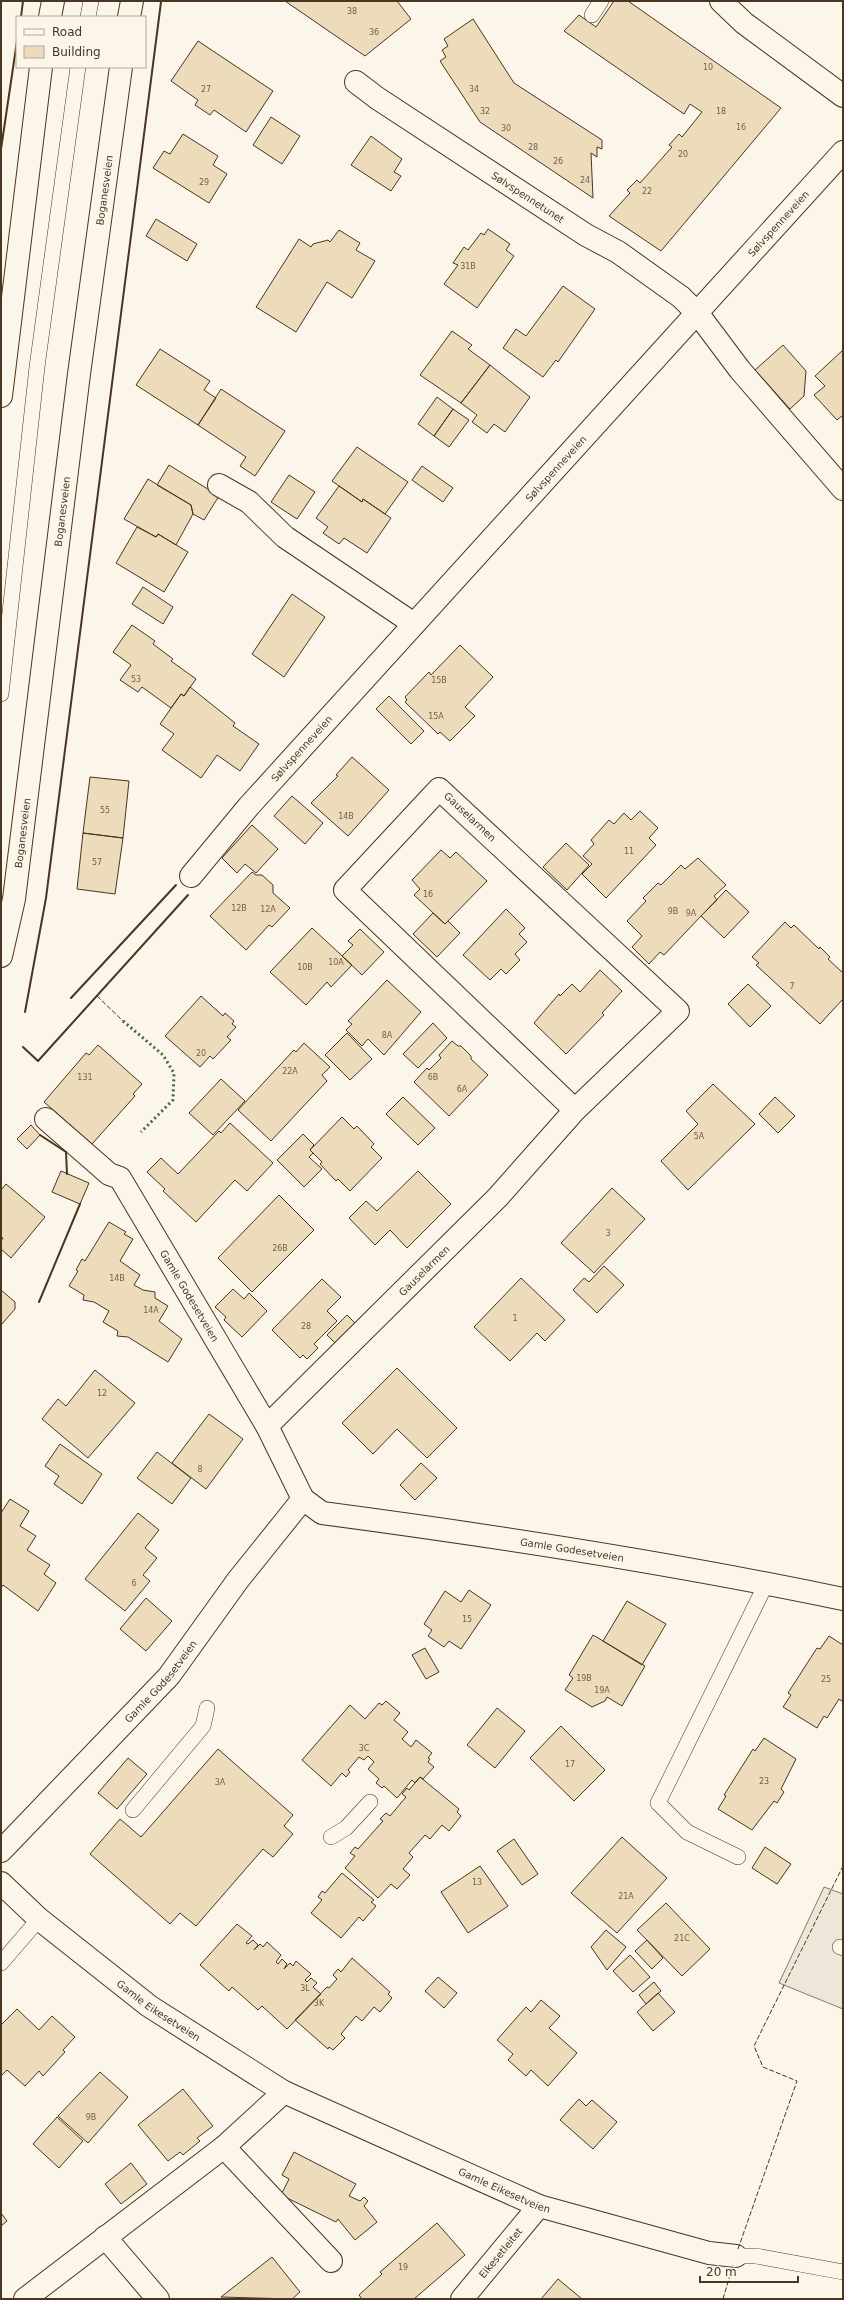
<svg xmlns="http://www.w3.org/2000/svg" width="844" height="2300" font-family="'DejaVu Sans',sans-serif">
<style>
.parking{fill:#ede7d9;stroke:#887966}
.building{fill:#ecdcbc;stroke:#4a3520}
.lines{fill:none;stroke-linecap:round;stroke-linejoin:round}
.lane-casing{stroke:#4a3520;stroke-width:16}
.street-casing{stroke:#4a3520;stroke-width:24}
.primary-casing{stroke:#4a3520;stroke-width:24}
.lane{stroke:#fbf6e9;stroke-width:15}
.street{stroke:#fbf6e9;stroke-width:22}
.primary{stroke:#fbf6e9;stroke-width:22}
.hedge{stroke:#436837;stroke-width:3;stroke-dasharray:2 3;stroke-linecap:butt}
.fence{stroke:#4a3520;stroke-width:1;stroke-dasharray:5 2;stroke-linecap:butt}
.wall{stroke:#4a3520;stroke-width:2}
.labels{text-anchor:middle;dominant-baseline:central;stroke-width:3;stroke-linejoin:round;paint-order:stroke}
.number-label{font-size:8px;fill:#725f47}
.street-label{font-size:10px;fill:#4a3520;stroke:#fbf6e9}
</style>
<rect width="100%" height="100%" fill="#fbf6e9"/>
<path class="parking" d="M824 1887 843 1894V2009L779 1983Z"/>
<path class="building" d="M285 1H397L411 19 365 56Z
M614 1H628L781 108 661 251 609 216 630 193 627 190 637 180 640 183 672 147 669 145 679 134 682 137 702 112 690 104 684 114 564 31 579 15 596 27Z
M473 19 514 83 602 140V149L597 147V157L591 153 593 198 480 122 440 61 446 57 442 50 448 46 444 39Z
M198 41 273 91 246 132 214 110 210 115 195 105 198 100 171 81Z
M271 117 300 136 282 164 253 145Z
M183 134 218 156 213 165 227 174 209 203 153 168 164 151 170 154Z
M371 136 402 159 394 172 401 176 391 191 351 165Z
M156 219 197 244 187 261 146 236Z
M488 229 510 244 506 250 514 256 477 308 444 284 458 265 453 263 464 247 468 250 481 233 484 235Z
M339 230 360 243 356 250 375 261 352 298 327 282 296 332 256 307 299 239 311 247 313 244 328 240 330 242Z
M563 286 595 309 558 362 556 360 543 377 503 348 516 329 526 336Z
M452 331 472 345 468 349 490 365 461 403 420 375Z
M783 345 806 371 804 396 790 409 755 370Z
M160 349 210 381 204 390 216 398 198 425 136 385Z
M843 350V417L842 416 837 420 814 395 825 386 815 376Z
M490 365 530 397 505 432 494 424 487 433 472 422 477 415 461 403Z
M221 389 285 431 255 476 240 466 246 457 198 425Z
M437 397 453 409 434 436 418 424Z
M453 409 469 420 449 447 434 436Z
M357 447 408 482 385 514 363 499 362 502 332 481Z
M169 465 219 496 204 520 193 514 191 505 157 485Z
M422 466 453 488 443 502 412 480Z
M289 475 315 492 297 519 271 502Z
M148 479 191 505 193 514 176 545 158 534 156 537 124 519Z
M339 486 362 502 363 499 391 518 367 553 344 538 339 544 323 533 328 527 316 518Z
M137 527 156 537 158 534 188 552 164 592 116 563Z
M143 587 173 607 163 624 132 604Z
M292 594 325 617 284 677 252 654Z
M132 625 155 641 153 644 173 659 171 661 196 679 184 696 181 694 171 708 142 687 138 692 120 680 131 665 113 652Z
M460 645 493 677 465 707 475 716 450 741 440 732 438 734 405 702 407 700 405 697 429 672 431 675Z
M190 687 235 723 233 726 259 744 240 771 217 755 201 778 162 750 174 734 160 724 181 694 184 696Z
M389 696 424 731 411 744 376 709Z
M352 757 389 790 348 836 311 803 338 776 336 775Z
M90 777 129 781 123 838 83 833Z
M292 796 323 823 305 844 274 816Z
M640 811 658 828 649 838 656 845 606 898 582 874 592 864 583 856 594 844 591 840 609 820 614 824 624 813 631 820Z
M252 825 278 849 256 873 245 864 237 873 222 858Z
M83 833 123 838 115 894 77 889Z
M566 843 589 865 567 890 543 867Z
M441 850 450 858 456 852 487 881 445 924 414 895 420 889 412 880Z
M698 858 726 885 714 896 717 900 701 916 664 955 660 952 649 964 632 947 642 936 627 921 646 901 643 898 658 883 661 885 681 865 685 869Z
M252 872 256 875H262L273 885V893L290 908 272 927 269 925 246 950 210 916Z
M726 890 749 912 724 938 701 916Z
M506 909 525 928 519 934 527 942 515 954 520 960 506 974 501 969 490 980 463 955Z
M433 913 445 924 448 921 460 933 437 957 413 934Z
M785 922 791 928 794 925 819 949 820 947 830 957 828 959 843 973V999L820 1024 756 965 759 963 752 957Z
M312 928 352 965 331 987 327 982 306 1005 270 972Z
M360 929 384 952 362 975 342 956 353 945 348 941Z
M600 970 622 991 602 1013 604 1015 566 1054 534 1023 559 994 560 996 572 984 580 992Z
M387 980 421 1012 384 1055 368 1039 362 1046 346 1030 352 1024 348 1021Z
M748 984 771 1006 750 1027 728 1004Z
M201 996 223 1016 225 1013 234 1021 232 1024 236 1027 227 1037 231 1040 213 1059 210 1056 200 1067 165 1036Z
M433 1023 447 1038 418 1068 403 1054Z
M347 1033 372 1059 350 1080 325 1055Z
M452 1041 458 1046H461L471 1056V1059L488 1075 449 1116 414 1082 427 1068 429 1070 441 1058 439 1055Z
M304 1043 330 1067 322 1075 327 1081 271 1141 238 1110 294 1050 296 1052Z
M98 1045 142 1084 133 1094 135 1096 92 1144 44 1102 86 1053 89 1055Z
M221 1079 245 1101 213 1135 189 1113Z
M713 1084 755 1124 688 1190 661 1161 698 1124 686 1111Z
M403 1097 435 1128 418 1145 386 1114Z
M775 1097 795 1116 778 1133 759 1114Z
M342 1117 354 1129 357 1126 374 1144 371 1147 382 1158 350 1191 338 1179 336 1181 320 1164 322 1162 310 1150Z
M230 1123 273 1163 247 1191 235 1180 196 1222 163 1191 165 1189 147 1172 161 1158 178 1174 219 1131 221 1133Z
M31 1125 40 1135 27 1149 17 1139Z
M303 1134 314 1145 310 1150 313 1153 309 1157 322 1169 304 1187 277 1160Z
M61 1171 89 1183 80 1204 52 1192Z
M418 1171 451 1204 407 1248 390 1230 375 1245 349 1218 366 1201 377 1211Z
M6 1184 45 1217 11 1258 1 1249V1241L3 1238 1 1237V1190Z
M612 1188 645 1219 594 1273 561 1243Z
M279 1195 314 1230 252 1292 218 1258Z
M109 1222 126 1232 124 1234 133 1239 120 1261 140 1275 134 1285 143 1290 155 1292V1298L168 1306 159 1321 182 1339 168 1362 128 1337 117 1336 118 1331 103 1322 109 1311 94 1302 83 1300 84 1295 69 1286 78 1271 76 1270 82 1259 85 1261Z
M604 1266 624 1285 597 1313 573 1290 584 1278 589 1282Z
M521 1278 565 1320 545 1341 537 1333 510 1361 474 1327Z
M322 1279 341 1297 327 1311 337 1321 314 1344 318 1348 307 1359 303 1355 300 1358 272 1330Z
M233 1289 244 1299 249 1293 267 1311 242 1337 224 1320 226 1317 215 1307Z
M1 1290 15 1302V1309L1 1325Z
M347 1315 357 1325 337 1345 327 1335Z
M397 1368 457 1428 427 1458 397 1429 373 1454 342 1423Z
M95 1370 135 1403 88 1458 42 1419 58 1399 66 1406Z
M209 1414 243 1439 206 1489 172 1463Z
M60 1444 102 1474 82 1504 54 1484 59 1476 45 1466Z
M157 1452 191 1478 172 1504 137 1478Z
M421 1463 437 1478 415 1500 400 1485Z
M10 1499 29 1511 20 1526 36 1536 27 1550 50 1565 44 1574 56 1583 38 1611 3 1585 1 1588V1513Z
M138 1513 159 1530 145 1548 157 1558 143 1575 150 1581 125 1611 85 1579Z
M469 1590 491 1605 461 1649 449 1641 444 1647 428 1636 432 1630 424 1624 445 1591 461 1602Z
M146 1598 172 1621 146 1651 120 1629Z
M627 1601 666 1624 642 1665 603 1641Z
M593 1635 645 1666 622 1706 607 1697 605 1701 592 1707 565 1690 573 1678 569 1675Z
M829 1636 843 1645V1699L842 1701 839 1699 827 1718 824 1716 817 1728 783 1707 791 1695 788 1693 817 1648 820 1649Z
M425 1648 439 1672 426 1679 412 1655Z
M386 1701 400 1713 394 1720 408 1732 402 1739 411 1747 416 1740 432 1753 428 1758 430 1759 428 1762 434 1767 423 1779 420 1777 415 1783 412 1780 397 1798 384 1786 382 1788 376 1783 379 1779 368 1769 374 1762 368 1756 364 1760 359 1757 348 1770 350 1772 346 1777 342 1773 331 1786 302 1760 350 1705 365 1719 379 1703 382 1705Z
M497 1708 525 1731 495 1768 467 1745Z
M561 1726 605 1770 574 1801 530 1758Z
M764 1738 796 1759 781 1789 784 1792 777 1803 774 1801 752 1830 718 1809 726 1796 724 1795 753 1749 755 1751Z
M218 1749 293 1815 284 1826 293 1834 273 1857 263 1849 196 1926 180 1913 170 1924 90 1854 120 1819 141 1837Z
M128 1758 147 1774 117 1809 98 1793Z
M420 1777 459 1809 457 1812 461 1816 449 1831 442 1825 430 1839 425 1835 409 1853 413 1857 403 1869 410 1875 397 1889 391 1884 378 1898 345 1868 355 1856 350 1853 355 1847 358 1849 383 1821 380 1819 386 1813 390 1816 406 1797 402 1794 407 1788 409 1790Z
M622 1837 667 1878 617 1933 571 1893Z
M514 1839 538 1874 522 1885 497 1851Z
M765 1847 791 1864 777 1884 752 1868Z
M480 1866 508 1906 468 1933 441 1892Z
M342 1873 374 1900 371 1902 376 1906 363 1921 359 1917 341 1938 311 1913 322 1900 318 1897 322 1891 325 1893Z
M666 1903 710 1949 682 1976 637 1930Z
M237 1924 252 1936 246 1943 248 1944 253 1940 258 1945 254 1950 260 1944 263 1947 267 1942 281 1955 276 1962 278 1964 282 1959 287 1964 284 1969 290 1963 293 1966 296 1961 311 1974 305 1980 307 1982 311 1978 317 1983 313 1987 321 1994 287 2029 262 2006 258 2010 232 1987 229 1991 200 1965Z
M606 1930 626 1947 607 1970 591 1947Z
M647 1940 663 1958 652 1969 635 1951Z
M630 1955 650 1977 633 1992 613 1971Z
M352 1958 390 1992 388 1994 392 1998 380 2012 374 2007 362 2021 356 2016 341 2034 345 2038 333 2050 329 2047 328 2049 295 2020 327 1987 329 1988 337 1979 333 1975 338 1969 341 1972Z
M438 1977 457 1993 444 2008 425 1991Z
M654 1982 661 1991 646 2004 639 1995Z
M658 1993 675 2012 653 2031 637 2012Z
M541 2000 560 2016 549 2028 577 2053 548 2086 531 2070 526 2076 508 2060 513 2054 497 2040 526 2007 531 2012Z
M17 2009 39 2030 52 2016 75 2037 63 2050 65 2052 43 2076 39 2071 25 2086 7 2070 1 2076V2025Z
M100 2072 128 2097 88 2143 58 2116Z
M183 2089 213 2126 197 2138 200 2141 183 2155 180 2152 168 2161 138 2125Z
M579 2099 586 2106 592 2100 617 2122 593 2149 560 2120Z
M57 2117 83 2141 59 2168 33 2144Z
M294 2152 356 2184 349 2196 360 2201 364 2197 368 2201 364 2206 377 2222 355 2240 338 2219 336 2222 281 2195 289 2179 282 2175Z
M131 2163 147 2184 121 2204 105 2184Z
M1 2213 7 2221 1 2226Z
M437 2223 465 2255 414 2299H362L359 2295 382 2274 380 2272Z
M272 2257 300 2292 292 2299 221 2297Z
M558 2279 582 2299H541Z"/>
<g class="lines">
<defs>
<path id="lane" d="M592 15 601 1
M88 17 91 1
M1 694 37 367 78 67
M133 1810 203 1726 207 1708
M331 1837 346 1828 370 1802
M738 1857 687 1832 658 1803 766 1584
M840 1947 843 1948
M1 1963 39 1919
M736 2256H756L843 2272"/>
<g id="street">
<path d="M721 1 744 23 843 96"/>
<path id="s1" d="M356 82 377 98 586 235 618 252 681 297 698 314 740 370 843 489"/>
<path d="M219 485 249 502 285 537 414 624"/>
<path id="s2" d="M191 876 249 806 843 152"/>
<path id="s3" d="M46 1119 109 1174 120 1178 267 1426 303 1499"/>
<path id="s4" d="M267 1426 498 1197 575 1110 678 1011 439 789 345 890 575 1110"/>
<path id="s5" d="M1 1851 169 1676 238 1580 303 1499 322 1513C496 1536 671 1563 843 1599"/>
<path id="s6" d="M1 1883 39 1919 149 2006 284 2092 539 2206 709 2253 736 2256"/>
<path d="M224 2147 331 2261"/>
<path d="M105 2237 158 2299"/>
<path d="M25 2299 224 2147 284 2092"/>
<path id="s7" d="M462 2299 539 2206"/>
</g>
<g id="primary">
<path d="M50 17 53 1"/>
<path d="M129 17 132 1"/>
<path d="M1 396 41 67"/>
<path id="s8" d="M1 956 14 899 79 374 121 67"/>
</g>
</defs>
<use href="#lane" class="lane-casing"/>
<use href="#street" class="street-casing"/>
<use href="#primary" class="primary-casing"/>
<use href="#lane" class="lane"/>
<use href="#street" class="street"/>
<use href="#primary" class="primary"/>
<path class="hedge" d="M123 1021 163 1055 174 1073 173 1100 141 1132"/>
<path class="fence" d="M97 996 123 1021
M738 2249 797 2081 763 2067 754 2046 843 1866
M723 2299 733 2265"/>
<path class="wall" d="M21 17 23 1
M1 149 17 41
M71 998 176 885
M25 1012 46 898 161 2
M23 1047 38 1061 188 895
M40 1135 66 1152 67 1174
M39 1302 80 1204"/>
</g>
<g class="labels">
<g class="number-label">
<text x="352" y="11">38</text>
<text x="374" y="32">36</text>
<text x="708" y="67">10</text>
<text x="206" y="89">27</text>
<text x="474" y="89">34</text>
<text x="485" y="111">32</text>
<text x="721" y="111">18</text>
<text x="741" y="127">16</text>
<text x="506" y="128">30</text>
<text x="533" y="147">28</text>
<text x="683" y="154">20</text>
<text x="558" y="161">26</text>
<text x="585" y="180">24</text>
<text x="204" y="182">29</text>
<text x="647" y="191">22</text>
<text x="468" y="266">31B</text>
<text x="136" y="679">53</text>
<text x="439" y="680">15B</text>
<text x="436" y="716">15A</text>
<text x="105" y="810">55</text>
<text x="346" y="816">14B</text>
<text x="629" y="851">11</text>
<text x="97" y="862">57</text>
<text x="428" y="894">16</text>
<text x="239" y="908">12B</text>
<text x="268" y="909">12A</text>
<text x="673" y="911">9B</text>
<text x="691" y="913">9A</text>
<text x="336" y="962">10A</text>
<text x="305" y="967">10B</text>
<text x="792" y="986">7</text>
<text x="387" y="1035">8A</text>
<text x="201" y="1053">20</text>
<text x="290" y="1071">22A</text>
<text x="85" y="1077">131</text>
<text x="433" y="1077">6B</text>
<text x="462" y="1089">6A</text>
<text x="699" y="1136">5A</text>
<text x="608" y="1233">3</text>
<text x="280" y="1248">26B</text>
<text x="117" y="1278">14B</text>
<text x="151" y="1310">14A</text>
<text x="515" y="1318">1</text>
<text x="306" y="1326">28</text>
<text x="102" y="1393">12</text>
<text x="200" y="1469">8</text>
<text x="134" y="1583">6</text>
<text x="467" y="1619">15</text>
<text x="584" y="1678">19B</text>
<text x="826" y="1679">25</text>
<text x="602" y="1690">19A</text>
<text x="364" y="1748">3C</text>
<text x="570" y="1764">17</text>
<text x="764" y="1781">23</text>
<text x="220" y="1782">3A</text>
<text x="477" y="1882">13</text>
<text x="626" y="1896">21A</text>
<text x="682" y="1938">21C</text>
<text x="305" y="1988">3L</text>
<text x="319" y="2003">3K</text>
<text x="91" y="2117">9B</text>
<text x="403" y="2267">19</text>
</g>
<g class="street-label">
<text stroke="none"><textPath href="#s8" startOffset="773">Boganesveien</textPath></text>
<text stroke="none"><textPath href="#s1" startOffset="207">Sølvspennetunet</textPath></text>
<text stroke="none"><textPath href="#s2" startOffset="878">Sølvspenneveien</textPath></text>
<text stroke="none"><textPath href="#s2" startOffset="547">Sølvspenneveien</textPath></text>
<text stroke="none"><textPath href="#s8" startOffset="449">Boganesveien</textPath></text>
<text stroke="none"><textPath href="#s2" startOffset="169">Sølvspenneveien</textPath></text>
<text transform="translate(470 817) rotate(43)">Gauselarmen</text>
<text stroke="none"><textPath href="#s8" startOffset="125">Boganesveien</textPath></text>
<text stroke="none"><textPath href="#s4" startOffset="221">Gauselarmen</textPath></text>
<text stroke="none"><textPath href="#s3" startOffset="232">Gamle Godesetveien</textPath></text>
<text stroke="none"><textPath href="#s5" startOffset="741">Gamle Godesetveien</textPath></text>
<text stroke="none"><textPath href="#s5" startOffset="233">Gamle Godesetveien</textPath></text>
<text stroke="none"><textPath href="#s6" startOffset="203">Gamle Eikesetveien</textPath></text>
<text stroke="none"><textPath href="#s6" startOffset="594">Gamle Eikesetveien</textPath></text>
<text stroke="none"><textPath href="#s7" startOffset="60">Eikesetleitet</textPath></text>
</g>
</g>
<rect width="844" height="2300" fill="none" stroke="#4a3520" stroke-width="4"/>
<rect x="16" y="16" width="130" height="52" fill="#fbf6e9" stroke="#b4a999"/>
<rect x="24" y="29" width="20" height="6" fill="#fbf6e9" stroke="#b4a999"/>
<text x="52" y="36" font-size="12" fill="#4a3520">Road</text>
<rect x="24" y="46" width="20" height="12" fill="#ecdcbc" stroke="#b4a999"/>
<text x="52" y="56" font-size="12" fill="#4a3520">Building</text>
<path d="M700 2276v6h98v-6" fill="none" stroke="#4a3520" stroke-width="2"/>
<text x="706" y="2276" font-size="12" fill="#4a3520" stroke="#fbf6e9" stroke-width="3" paint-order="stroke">20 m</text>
</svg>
